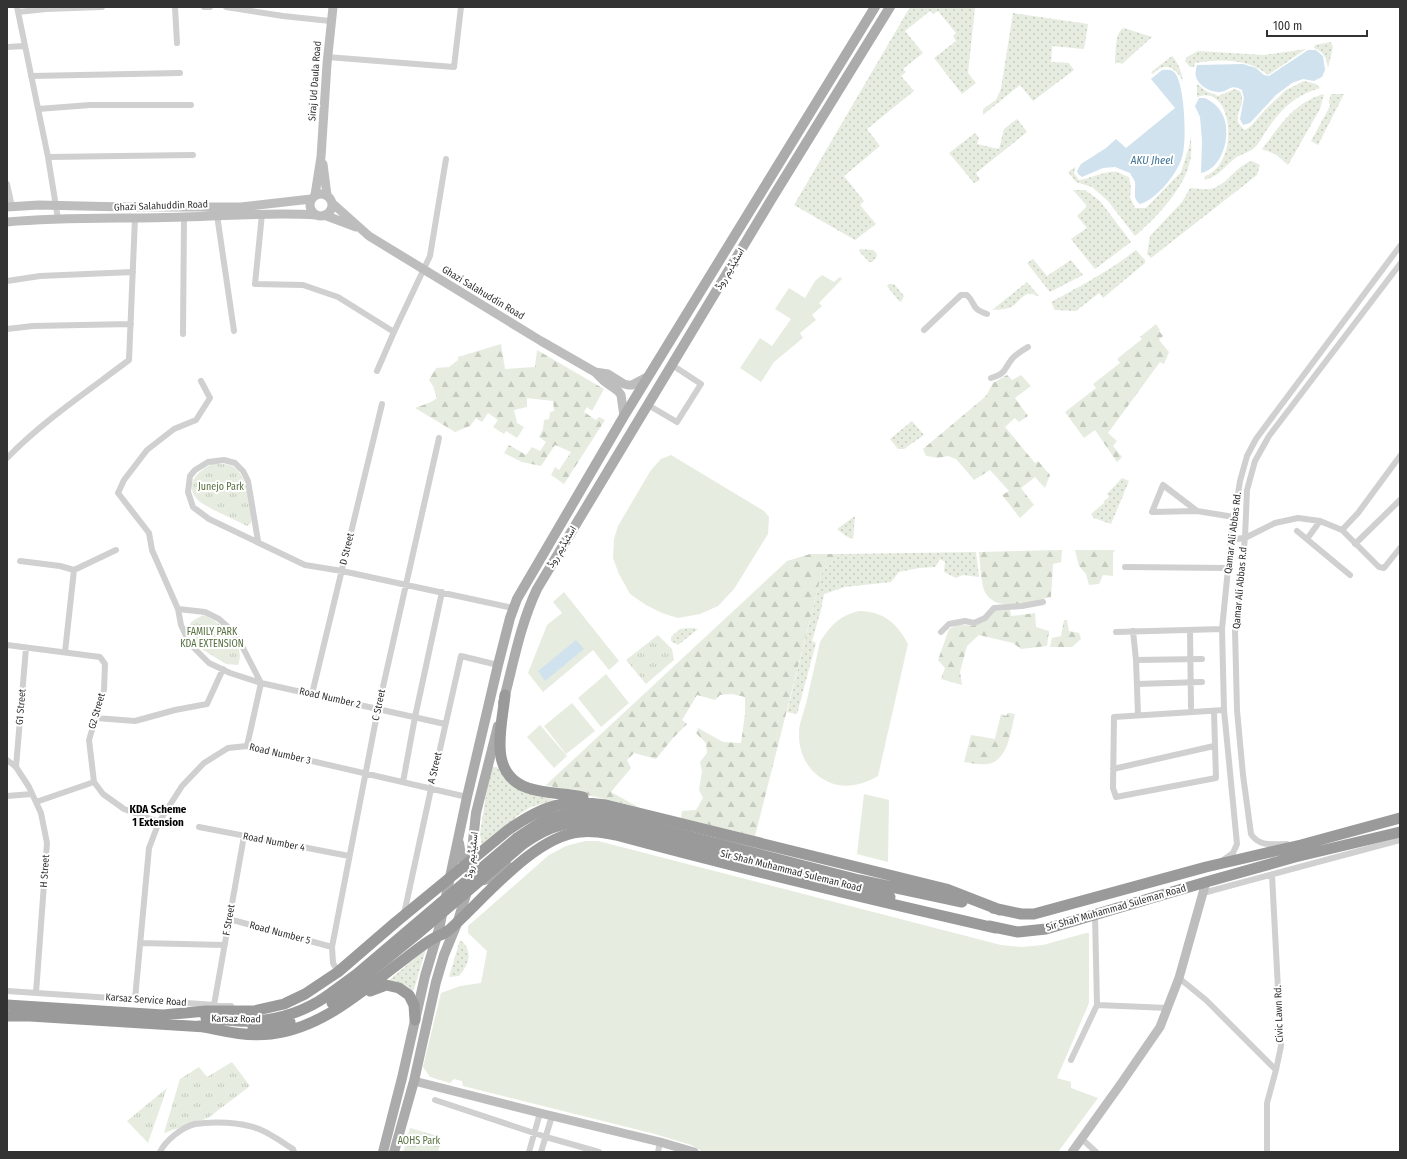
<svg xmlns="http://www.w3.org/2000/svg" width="1407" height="1159" font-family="'Fira Sans Condensed',Vazirmatn,sans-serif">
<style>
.grass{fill:url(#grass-dots)}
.forest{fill:url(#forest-firs)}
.park{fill:url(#park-tufts)}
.garden{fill:#e6ecdf}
.water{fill:#cfe2ee}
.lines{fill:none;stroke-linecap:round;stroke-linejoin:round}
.street{stroke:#d0d0d0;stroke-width:6}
.secondary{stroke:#bdbdbd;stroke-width:9}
.primary{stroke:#ababab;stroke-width:10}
.highway{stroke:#9a9a9a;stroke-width:11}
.highway-bridge{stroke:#9a9a9a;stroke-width:11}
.labels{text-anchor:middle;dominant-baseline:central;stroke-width:4;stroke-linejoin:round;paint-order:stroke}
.street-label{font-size:10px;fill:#333;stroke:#fff}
.park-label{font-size:10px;fill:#56703f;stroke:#fff}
.water-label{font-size:11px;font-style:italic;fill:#3f7597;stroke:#fff}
.neighbourhood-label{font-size:11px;font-weight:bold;fill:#000;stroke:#fff}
</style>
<defs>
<pattern id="grass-dots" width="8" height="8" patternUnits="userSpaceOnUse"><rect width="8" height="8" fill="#e6ecdf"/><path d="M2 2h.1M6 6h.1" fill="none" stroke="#c6cbc0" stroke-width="1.8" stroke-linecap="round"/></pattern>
<pattern id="forest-firs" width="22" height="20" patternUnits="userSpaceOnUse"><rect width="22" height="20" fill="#e6ecdf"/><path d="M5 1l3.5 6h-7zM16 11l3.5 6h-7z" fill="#c6cbc0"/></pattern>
<pattern id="park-tufts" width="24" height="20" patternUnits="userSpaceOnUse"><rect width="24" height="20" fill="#e6ecdf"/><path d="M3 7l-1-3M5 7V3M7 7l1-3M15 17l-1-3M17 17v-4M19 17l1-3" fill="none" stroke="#c6cbc0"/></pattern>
</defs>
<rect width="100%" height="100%" fill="#fff"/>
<path class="grass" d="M910 7H975L968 73 976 83 962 94 934 58 956 41 953 36 956 33 938 11 933 14 930 11 905 31 923 53 903 69 906 72 901 76 914 91 867 129 880 146 844 176 864 201 860 205 876 224 855 240 794 205Z
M1013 13 1088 24 1084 49 1052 46 1051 62 1069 63 1074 70 1033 101 1020 85 983 115V109L996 100 1001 89Z
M1124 28 1152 37 1122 64 1118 62 1115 64C1116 54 1114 32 1124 28Z
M1331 42 1333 47 1328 68C1326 57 1324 52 1314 48L1315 45Z
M1306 49 1268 75C1248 58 1219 59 1195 63L1194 67H1190L1185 61 1187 57 1198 51 1264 55Z
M1172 56C1179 64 1181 71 1183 81 1179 74 1171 63 1161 68 1158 69 1155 72 1153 74L1151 72Z
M1304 81 1316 84 1320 88C1294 96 1281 109 1266 131 1262 137 1258 146 1253 149 1248 153 1240 154 1234 159 1224 167 1218 177 1204 180L1205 176C1241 163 1233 82 1197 97V84L1206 91 1218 96 1235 89 1240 91C1241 93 1242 95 1242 97 1244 110 1229 118 1245 130L1251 126 1265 110 1286 90Z
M1324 94 1320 109 1288 165 1275 154 1262 149C1281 125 1293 103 1324 94Z
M1331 94H1344L1318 145 1311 141 1330 106 1329 101Z
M1017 119 1027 132 976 173 980 180 974 183 949 153 975 133 979 138 977 144 999 149 1004 129Z
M1191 136C1191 144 1192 153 1190 161 1185 188 1155 219 1135 236L1108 201 1092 187 1076 182 1068 172 1075 167 1074 173 1079 180C1091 179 1104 170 1117 172 1120 173 1125 176 1129 177L1131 188 1130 197 1135 208H1146L1181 172 1189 147Z
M1252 161 1260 165 1257 175 1151 258 1147 254 1150 236 1182 202 1190 188C1196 188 1204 190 1210 189 1227 186 1235 166 1252 161Z
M1073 190H1085L1100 201 1131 242 1095 269 1071 239 1087 228 1077 216 1087 206Z
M860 249 873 250 877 254 876 258 872 262H869L859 251Z
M1136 250 1145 260V263L1103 298 1099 293 1076 311 1055 310 1051 302C1081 286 1109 271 1136 250Z
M1033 259 1047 276 1071 260 1083 275 1050 292 1027 263Z
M1027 282 1039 296H1036C1025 287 1018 306 1009 308 1003 310 997 309 992 310Z
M889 284H894L904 296 901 302 899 301 887 286Z
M912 421 924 435 904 449H898L890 439Z
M1122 478 1129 481 1111 524 1094 518 1091 514 1104 503V501L1109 497 1107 494Z
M855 516 853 539 846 536 837 529Z
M976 552 979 577 963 575 956 578 944 572 945 562 940 559 935 567 919 568 899 572 891 582 845 587 824 594 821 610 812 641 816 643 797 714 787 712 822 572 841 554Z
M691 628 698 629 678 645 671 641V637L680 629Z
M493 767H497C512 790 529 793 554 800L531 807 518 815 485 847 482 846 480 834 490 769Z
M460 940C474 950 469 965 459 976L449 977Z
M426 949 414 989 412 991C406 983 397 982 387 982Z"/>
<path class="forest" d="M1156 324 1160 330 1159 331 1163 336 1159 340 1169 352 1164 364 1160 362 1108 433 1117 441 1113 446 1122 457 1117 462 1095 430 1084 438 1065 412 1096 388 1093 384 1120 363 1117 359 1142 339 1140 337Z
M501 344 505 369 535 367 537 350 604 389 592 411 587 407 584 412 596 420 599 417 605 420 564 484 551 475 555 467 559 470 571 452 555 445 541 466 522 462 504 453 509 445 526 455 532 447 540 451 546 442 539 437 543 429 544 420 549 419 550 412 554 411 553 401 527 398V407L514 410 517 423 524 427 517 438 506 431 504 434 493 427 498 420 488 413 482 422 476 418 470 426 455 432 415 408 431 402 437 398 433 386 429 380 436 368 449 367 458 360V357Z
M1007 375 1012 380 1021 375 1031 386 1015 398 1028 416 1019 422 1015 418 1005 427 1035 463 1038 461 1050 475 1045 488 1035 477 1021 488 1034 505 1020 518 1002 495 1009 491 990 470 974 480 956 459 948 456 938 458 926 456 923 449 986 396 993 383Z
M1062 550 1061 562 1053 564 1051 597C1032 601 996 614 985 592 981 584 980 562 979 552Z
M1075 550H1115L1113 553V576L1103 575 1099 584 1089 585 1086 574 1079 566Z
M810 554H841L822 572 755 836 681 818 682 811 696 810 703 798 699 790 702 771 700 762 707 753 706 743 696 733 698 728 723 742 741 743 745 714V697L732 694 720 695 715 700 697 695 682 720 687 724 673 738 656 759 634 753 627 760 631 768 611 792 638 807 546 785 787 561Z
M1010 610 1011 616 1035 613 1036 627 1049 631 1047 646 1021 649 1013 643 979 635 967 646 960 672 962 685 941 679 945 668 938 660 949 629 959 624 971 626 986 620 995 611Z
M1064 620H1067L1069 631 1079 633 1081 639 1072 647H1050L1052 638 1061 636Z
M1008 713 1015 714C1011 729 1009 756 992 763 984 766 972 763 964 762L971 735 995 739 1001 714 1006 716Z"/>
<path class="park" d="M212 464C219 464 227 463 234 467 246 474 253 510 251 523L247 526C232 518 213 511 200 502 197 500 196 497 194 495 186 480 201 470 212 464Z
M203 615C222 623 247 643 238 665L226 664 200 648 193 638 189 628 191 622Z
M658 635 672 649 674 660 646 684 626 660Z
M232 1062 250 1086 208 1118 164 1133 180 1079 199 1067 207 1077Z
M167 1088 148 1143 127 1121Z
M410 1128 442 1137 438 1152H403Z"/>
<path class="garden" d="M822 275 834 282 840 277 842 279 819 303 822 306 812 315 816 320 800 333 803 338 774 362 761 382 740 368 760 338 772 346 791 319 775 309 789 288 805 298 815 281Z
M671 455 764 511 769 517 768 534 734 589 718 606 700 614 678 618 662 613 646 605 630 594 619 574 613 558 614 539 618 526 651 470 661 459Z
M564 592 619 661 609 670 593 650 543 692 528 673 547 625 562 613 553 602Z
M859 611C884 612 896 622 908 644L878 776C865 784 846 789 831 783 810 775 798 755 799 732 799 723 805 709 807 700 811 680 816 661 820 642 831 625 839 616 859 611Z
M606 674 629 703 601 727 578 698Z
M572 703 595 731 566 754 544 726Z
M540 725 567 756 554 768 527 737Z
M864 794 889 800 888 862 857 854Z
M585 841H598L1001 945 1021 947 1043 945 1086 933H1089V1003L1057 1078 1071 1082V1088L1098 1098 1058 1152H703L691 1145 655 1134 463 1086 462 1081 454 1079 450 1083 430 1077 423 1067 441 993 460 986 481 983 487 951 468 933V926L549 855 566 846Z"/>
<path class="water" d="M1308 50H1316L1323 56 1325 70 1322 77 1314 81 1303 79 1292 83 1276 95 1250 123 1243 125 1240 119 1244 98 1242 90C1229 83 1230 92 1219 92 1210 92 1199 86 1196 77 1195 74 1196 68 1197 65L1243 64 1256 68 1264 75 1269 76Z
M1162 70C1166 70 1171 69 1174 72 1185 82 1187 143 1182 157 1178 173 1156 200 1140 204 1132 199 1136 191 1135 182 1134 179 1131 176 1130 173L1115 167 1103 168 1082 177 1078 174 1077 171 1081 164 1106 148 1116 139 1126 148 1175 108 1151 79Z
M1199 98H1205C1215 103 1222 110 1225 121 1230 140 1221 169 1201 173L1202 141 1200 117 1195 106Z
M576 640 584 649 545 681 538 671Z"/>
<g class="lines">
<path class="street" d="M17 7 48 157 58 219
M175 7 177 43
M204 7H210
M226 7 283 16 330 21
M18 12 46 9 102 7
M7 47 25 46
M327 57 454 67 461 7
M31 76 180 73
M38 109 90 105H191
M48 157 193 155
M7 184 12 207
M262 214 255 284 303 285 338 297 394 332
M217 215 234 331
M7 281 40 276 133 272
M7 329 33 326 131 324
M924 330 961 295H967C977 305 970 308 987 314
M183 334 184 217
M377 371 394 332 430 256 446 159
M991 378C1007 373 1003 370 1012 359 1016 354 1023 350 1028 347
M201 381 210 398 196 420 174 429 147 450 124 480 118 493 149 533 152 550 178 609 181 625 190 644 209 663 230 673 261 683 445 724
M648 405 677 422 701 384 672 365
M7 458C43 421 88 391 129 360L135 218
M1197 511 1163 485 1152 512 1197 511 1234 517
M1342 530 1358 513 1400 456
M1297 531 1350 575
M1231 539 1245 538 1275 523 1298 518 1320 521 1342 530 1379 567 1384 568 1400 548
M1307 539 1320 521
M258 541 248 481 243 471 235 463 224 460 208 462 195 470 190 476 188 492 193 507 209 519 305 565 342 571 513 608
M1355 544 1400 500
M20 561 60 566 74 570 65 652
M1125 567 1228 568
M74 570 116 550
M178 609 205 612 219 619 227 626 240 642 261 683 247 746
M1190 630 1191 707
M1133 631 1136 660 1138 715
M941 632 949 624 965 621 974 623 985 618 994 608 1022 606 1043 602
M1116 632 1222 629
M7 645 100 657 105 664 104 690 89 740 94 782 103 794 124 809 159 822
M1136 660 1202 659
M1137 684 1202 682
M312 694 382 404
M1214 712 1216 778 1116 797 1113 788 1114 717 1224 710
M96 718 135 721 175 710 207 704 223 669
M7 760 16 767 29 787 41 813 47 843 36 993
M16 767 26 648
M1113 769 1214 746
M403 782 415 717 442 592
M7 796 32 794
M36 802 94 782
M199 827 349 856
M1287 844C1273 844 1259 847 1251 834L1243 775 1237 710 1235 630 1245 538 1247 490 1255 461 1269 436 1400 264
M1222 861 1233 853 1237 844 1224 710 1222 629 1231 539 1240 481 1247 456 1256 439 1276 412 1400 246
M1203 893 1400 840
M404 914 431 789 461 656 498 665
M229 919 332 947
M140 943 224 945
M338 972 333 963 332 947 378 709 439 438
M1179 978 1206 1000 1276 1070
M7 991 231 1006
M135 999 149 848 159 822 182 786 204 763 228 748 247 746 467 797
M214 1005 244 836
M1097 1005 1168 1008
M1071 1060 1097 1005 1095 914
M435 1100 546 1137 599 1152
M1082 1139 1096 1152
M160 1152C165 1141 182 1127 195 1124 213 1121 241 1122 259 1129 271 1134 282 1142 293 1149L294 1152
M529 1152 540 1113
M541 1152 552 1116
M658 1152 660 1142
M1267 1152V1103L1276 1070 1281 1046 1272 875"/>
<path class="secondary" d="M323 164 327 195
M310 205a11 11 0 1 1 22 0a11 11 0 1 1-22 0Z
M315 195 321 157 327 64 333 7
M332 203 369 236 541 341 595 372 604 381 618 391 621 395 624 416
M7 207 39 205 125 207H241L311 199
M324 215 356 227
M7 222C65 217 124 219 183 217 228 216 271 212 316 215
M595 372 608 374 624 384 628 385H632L649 376
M414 1081 540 1113 660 1142 694 1152
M1072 1152 1120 1085 1160 1027 1179 978 1206 882"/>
<path class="primary" d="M503 703C513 665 520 625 537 589L771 200 890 7
M459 843C464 878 478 893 509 867
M383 1152 402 1078 425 976 439 929 467 797 498 665 510 618 517 599 624 416 875 7
M394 1152 414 1081 436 982 444 955 458 921 468 888 476 813 498 726"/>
<path class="highway" d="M505 695C502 727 487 774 528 788 545 794 565 793 583 797
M718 844 859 880 962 902
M715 852 857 887 890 897
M993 908 1021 914H1034L1206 867 1301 845 1400 818
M989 926 1018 932 1046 929 1206 882 1295 857 1400 832
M370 991 386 985 399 988 409 995 414 1005 415 1020
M7 1005 163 1015 206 1011H254L284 1004 305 994 338 972 396 922 508 830C544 805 563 799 606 805L946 889 1000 910
M7 1016H30L206 1027
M206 1018C221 1019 237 1022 252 1021 279 1020 305 1011 327 996
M199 1026C223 1031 246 1037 271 1034 324 1028 365 988 406 958 415 951 426 942 436 937 441 935 445 933 449 930 483 900 534 836 580 832 593 830 604 833 616 835 742 869 868 899 995 928
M253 1028 290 1022"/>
<path class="highway-bridge" d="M327 996 357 974 517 838C528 831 539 822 551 818 585 806 621 819 653 827 675 833 696 838 718 844
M332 1003 416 935 523 844C553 823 571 820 606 824L715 852"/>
</g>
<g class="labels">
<g class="street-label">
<text transform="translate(315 81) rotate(-86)">Siraj Ud Daula Road</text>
<text transform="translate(161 206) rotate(-2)">Ghazi Salahuddin Road</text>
<text transform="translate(730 269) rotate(-59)">اسٹیڈیم روڈ</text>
<text transform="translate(483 293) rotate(31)">Ghazi Salahuddin Road</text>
<text transform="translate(1233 533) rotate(-83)">Qamar Ali Abbas Rd.</text>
<text transform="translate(562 547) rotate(-59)">اسٹیڈیم روڈ</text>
<text transform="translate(347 549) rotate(-76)">D Street</text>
<text transform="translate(1240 588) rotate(-85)">Qamar Ali Abbas R.d</text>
<text transform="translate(330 698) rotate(13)">Road Number 2</text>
<text transform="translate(379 705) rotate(-78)">C Street</text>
<text transform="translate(21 707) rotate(-85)">G1 Street</text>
<text transform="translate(97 711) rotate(-74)">G2 Street</text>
<text transform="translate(280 754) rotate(13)">Road Number 3</text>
<text transform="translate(435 768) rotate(-77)">A Street</text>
<text transform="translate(274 842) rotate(11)">Road Number 4</text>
<text transform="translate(472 855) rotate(-83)">اسٹیڈیم روڈ</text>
<text transform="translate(45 871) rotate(-86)">H Street</text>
<text transform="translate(791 871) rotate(14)">Sir Shah Muhammad Suleman Road</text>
<text transform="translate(1116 908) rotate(-16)">Sir Shah Muhammad Suleman Road</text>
<text transform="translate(229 920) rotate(-80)">F Street</text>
<text transform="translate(280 933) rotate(15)">Road Number 5</text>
<text transform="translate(146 1000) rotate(4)">Karsaz Service Road</text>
<text transform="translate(1279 1014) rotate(-92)">Civic Lawn Rd.</text>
<text transform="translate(236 1019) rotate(1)">Karsaz Road</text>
</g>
<g class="park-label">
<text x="221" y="487">Junejo Park</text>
<text x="212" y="632">FAMILY PARK<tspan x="212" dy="12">KDA EXTENSION</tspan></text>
<text x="419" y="1141">AOHS Park</text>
</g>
<g class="water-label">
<text x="1152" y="160">AKU Jheel</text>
</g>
<g class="neighbourhood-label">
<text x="158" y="809">KDA Scheme<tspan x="158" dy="13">1 Extension</tspan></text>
</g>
</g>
<rect width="1407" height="1159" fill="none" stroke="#333333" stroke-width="16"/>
<path d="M1267 30v6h100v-6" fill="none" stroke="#333333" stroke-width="2"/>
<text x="1273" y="30" font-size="12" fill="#333333" stroke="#ffffff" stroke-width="3" paint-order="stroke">100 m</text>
</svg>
